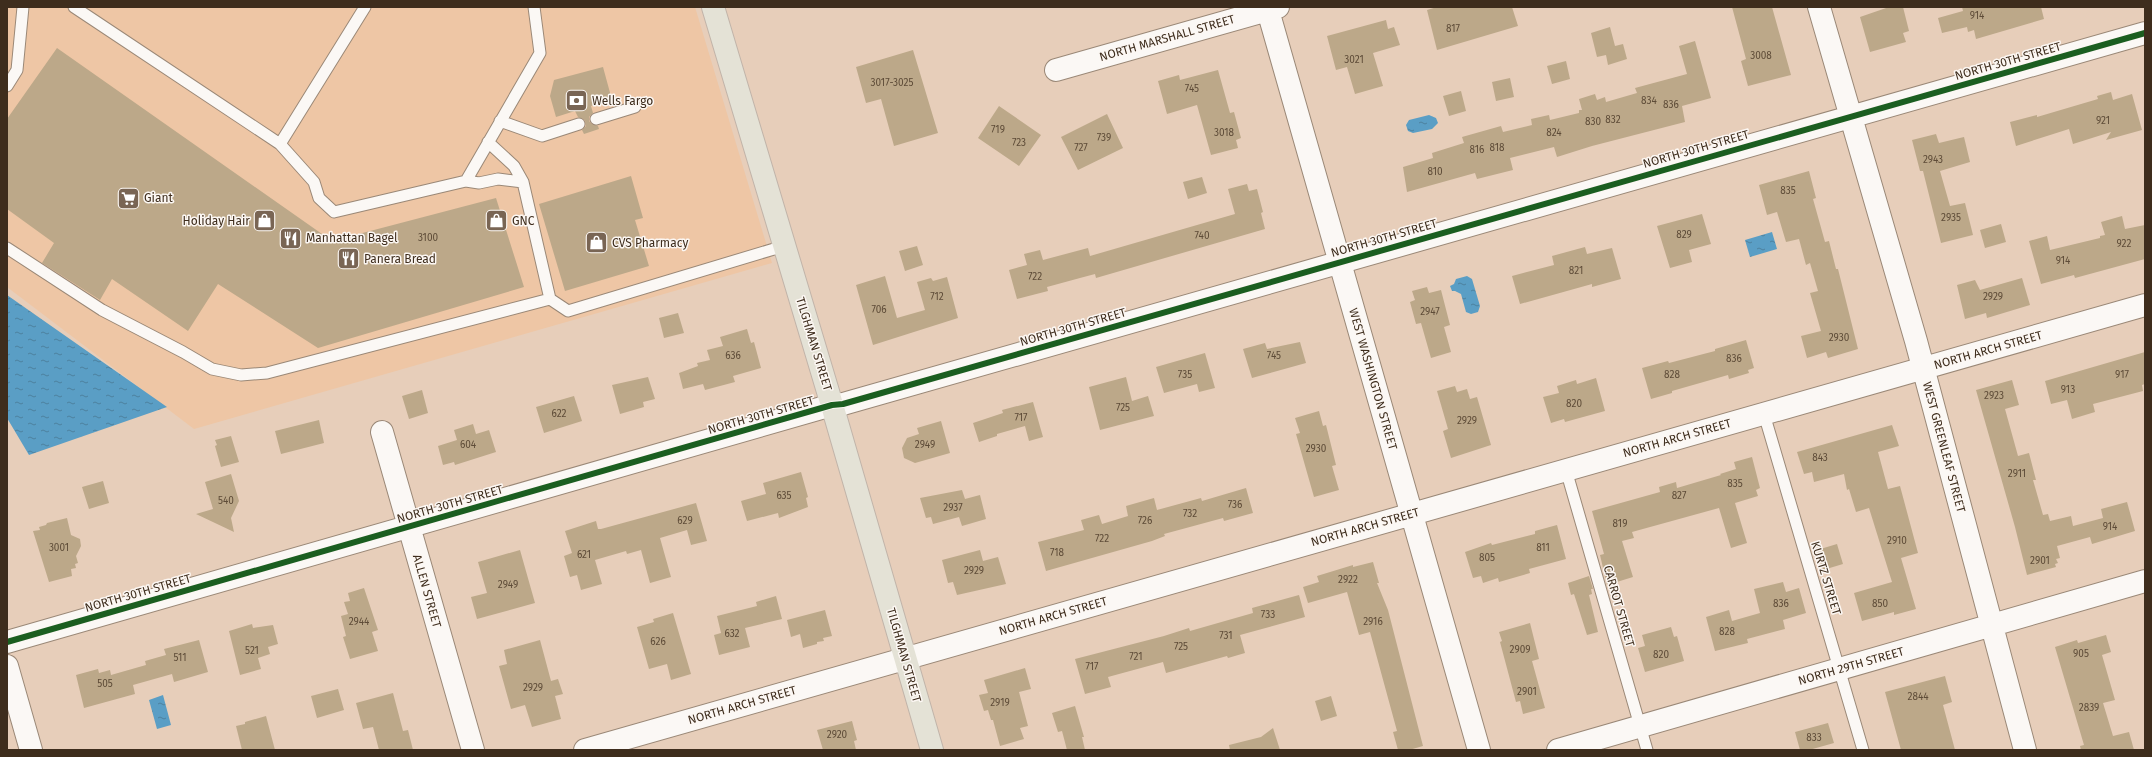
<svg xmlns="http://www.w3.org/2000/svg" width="2152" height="757" font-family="'Fira Sans',sans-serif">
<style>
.built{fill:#eec6a5}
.water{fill:url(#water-ripples)}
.building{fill:#bca889}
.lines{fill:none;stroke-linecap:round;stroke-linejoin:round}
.lane-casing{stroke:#9a8877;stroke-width:13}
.street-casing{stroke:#9a8877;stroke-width:24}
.primary-casing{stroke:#c1b4a9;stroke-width:24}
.lane{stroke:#fbf8f5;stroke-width:11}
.street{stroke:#fbf8f5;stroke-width:22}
.primary{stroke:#e4e2d6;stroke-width:22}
.cycleway-casing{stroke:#fcf7f3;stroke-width:8}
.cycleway{stroke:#1b5e20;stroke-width:6}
.labels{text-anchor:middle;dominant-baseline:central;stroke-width:3;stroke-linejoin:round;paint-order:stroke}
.number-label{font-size:10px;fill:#5e4c38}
.street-label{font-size:12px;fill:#3e2d1d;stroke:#fcf7f3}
.poi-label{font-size:12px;fill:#3e2d1d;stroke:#fcf7f3;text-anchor:start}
</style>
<defs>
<pattern id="water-ripples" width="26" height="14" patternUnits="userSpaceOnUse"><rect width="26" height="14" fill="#5a9ec5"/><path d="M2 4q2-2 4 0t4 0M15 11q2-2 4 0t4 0" fill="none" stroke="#4c819f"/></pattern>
</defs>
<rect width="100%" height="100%" fill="#e7ceba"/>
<path class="built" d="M7 7H695L772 263 194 429 7 287Z"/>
<path class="water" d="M1429 115 1436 118 1438 123 1432 129 1413 133 1408 131 1406 125 1409 120Z
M1772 232 1777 249 1750 257 1745 240Z
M1467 276 1472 279 1480 306 1478 312 1471 314 1466 312 1461 294 1455 291H1452L1450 286 1454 284 1456 279Z
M7 295 167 407 29 455 7 418Z
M163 695 171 725 157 729 149 700Z"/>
<path class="building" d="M1437 7H1512L1518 26 1437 50 1427 10Z
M1732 7H1772L1791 75 1748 86 1741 61 1746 59Z
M1889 7H1903L1909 31 1903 33 1906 42 1870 52 1860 17Z
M1962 7H2041L2044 19 1976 39 1974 30 1968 32 1967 27 1942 33 1938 18 1963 11Z
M1386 20 1388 29 1394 27 1400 45 1373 53 1383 86 1355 94 1347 67 1336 70 1327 36Z
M1610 27 1615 46 1623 44 1627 59 1608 65 1606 55 1597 57 1591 33Z
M1695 41 1711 98 1682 106 1685 122 1592 146 1557 157 1554 147 1510 158 1513 170 1477 179 1475 173 1407 192 1403 167 1433 158 1432 153 1464 143 1462 137 1501 126 1503 132 1532 125 1531 119 1549 115 1550 120 1579 113V110H1582L1579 99 1595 94 1597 100 1605 97 1606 102 1637 93 1635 88 1687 74 1679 46Z
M57 48 332 241 496 198 524 287 318 348 218 284 188 331 112 279 100 300 42 263 54 243 7 209V119Z
M913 50 938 133 894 146 881 99 866 103 856 67Z
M1566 61 1570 79 1552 84 1547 66Z
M603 67 612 100 591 106 593 113 589 117V121L592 124 598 126 599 129 584 134 582 130 586 126 585 121 583 119 578 117 575 111 556 117 550 96 554 80Z
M1218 70 1230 113 1234 112 1241 138 1236 140 1238 148 1211 155 1197 105 1167 114 1158 81 1179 75 1180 80Z
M1510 78 1514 97 1496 101 1492 82Z
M1461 91 1466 111 1449 116 1443 96Z
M2111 92 2113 100 2132 94 2142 130 2106 140 2111 132 2073 144 2069 129 2016 146 2010 122 2037 115V117L2098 99 2097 96Z
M999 106 1041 135 1019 166 978 138Z
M1107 114 1123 148 1078 170 1061 137Z
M1936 134 1939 143 1964 137 1970 162 1940 171 1950 206 1965 203 1973 235 1941 243 1923 171H1920L1912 140Z
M1809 171 1816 198 1813 199 1825 242 1829 241 1836 269H1838L1858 349 1828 358 1826 352 1807 358 1801 336 1821 331 1810 293 1818 291 1810 263 1806 265 1799 239 1786 242 1777 212 1767 215 1759 185Z
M631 176 643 218 635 220 649 266 565 291 539 204Z
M1202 177 1207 193 1188 199 1183 182Z
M1247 184 1249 191 1257 189 1263 212 1261 213 1265 229 1096 278 1095 274 1080 278 1047 287 1048 291 1017 299 1009 270 1027 265 1024 254 1040 250 1043 260 1088 248 1090 256 1235 214 1228 189Z
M1702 214 1711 244 1689 250 1692 262 1670 268 1657 226Z
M2122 216 2125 229 2145 225V259L2075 278 2074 275 2041 284 2029 241 2047 236 2050 250 2100 238V236L2105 235 2101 222Z
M2001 224 2006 242 1985 248 1980 230Z
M917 246 923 265 905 271 899 251Z
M1585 247 1587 254 1612 248 1621 279 1592 287V284L1520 304 1512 276 1554 265 1552 256Z
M885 276 897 318 925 310 917 282 931 278 933 281 947 277 958 318 873 345 856 285Z
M2022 278 2030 305 1987 318 1986 313 1965 319 1957 285 1975 280 1980 290Z
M1427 287 1429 293 1441 290 1450 325 1444 327 1451 352 1431 358 1421 323 1416 324 1410 302 1415 300 1412 291Z
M678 313 684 333 664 338 659 318Z
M747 329 751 343 754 342 761 368 733 376 735 382 705 390 703 384 683 389 679 373 698 366 697 363 710 360 707 350 723 346 720 337Z
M1746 340 1754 368 1748 370 1749 373 1729 379 1728 375 1672 391V393L1651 399 1642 368 1668 361 1669 363 1715 351V349Z
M1300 342 1306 363 1252 378 1243 349 1265 343 1267 349Z
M2145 352V384L2142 385 2143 391 2093 404 2095 412 2072 419 2067 400 2051 404 2045 381Z
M1205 353 1215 388 1199 392 1197 384 1164 393 1156 367Z
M648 377 655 399 643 402 644 407 620 414 612 385Z
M1126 377 1132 401 1148 396 1154 416 1100 430 1089 387Z
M1596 378 1605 411 1565 422 1564 419 1551 423 1543 397 1559 393 1557 386 1576 380 1577 384Z
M2012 380 2019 405 2005 409 2018 456 2029 453 2036 480H2033L2043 515 2048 514 2050 521 2071 516 2073 526 2103 518 2101 509 2127 502 2135 531 2092 544 2090 537 2057 546 2060 558 2056 559 2058 563 2055 564 2056 567 2027 575 2015 527 1976 390Z
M1455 386 1457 392 1467 389 1470 399 1477 397 1491 445 1451 458 1443 431 1448 429 1437 391Z
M422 390 428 413 409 419 402 396Z
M574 396 582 421 544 433 536 407Z
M1033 402 1043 437 1029 441 1025 426 997 434V436L979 442 973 423 1003 413 1002 410Z
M1319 411 1323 426 1326 425 1336 465 1332 466 1339 490 1314 497 1296 434 1300 433 1295 418Z
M319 420 324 443 281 454 275 431Z
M941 421 950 453 915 463 904 458 902 448 907 438 919 434 917 428Z
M473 424 476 434 489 430 496 452 455 465 454 462 443 465 438 446 457 440 454 430Z
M1892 425 1899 446 1878 452 1888 489 1900 486 1918 553 1901 558 1916 609 1894 615V612L1862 621 1854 593 1892 582 1869 508 1856 512 1849 489 1847 490 1844 474 1814 482 1812 472 1804 474 1797 452Z
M231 436 239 462 221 467 215 446 217 445 215 440Z
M1752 457 1760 488 1756 490 1758 496 1735 503 1747 543 1731 548 1719 508 1632 532 1634 538 1622 541 1633 577 1607 585 1600 555 1604 554 1592 511 1660 492 1659 487 1676 482 1677 488 1721 475 1720 474 1736 469 1734 462Z
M801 472 808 497 806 498 808 507 779 518 778 513 747 521 741 501 766 494 763 483Z
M231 474 239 501 231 518 234 532 196 514 213 509 205 482Z
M103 481 109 503 89 509 82 487Z
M1246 488 1253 513 1224 521 1223 518 1164 534 1165 536 1152 541 1046 571 1038 542 1084 530 1081 520 1099 515 1102 524 1128 516 1126 506 1154 498 1157 510 1201 498 1202 501Z
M962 490 965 499 980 495 986 519 962 526 959 517 933 524 931 517 926 518 920 498Z
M696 503 707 541 691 545 687 530 660 538 671 577 650 583 641 550 627 554 626 551 595 560 602 584 581 590 577 575 570 577 564 556 572 553 565 531 596 521 598 529H601Z
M67 518 71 535 80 539 81 546 76 556 78 563 75 564 76 568 71 569 72 576 49 582 33 531 40 530 39 527 46 525 47 523Z
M1557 525 1566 559 1529 569 1530 573 1499 582 1498 578 1483 583 1481 576 1473 578 1465 552 1491 543 1492 545 1535 534V531Z
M1837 544 1843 564 1823 570 1817 550Z
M520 550 535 603 477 619 471 597 487 593 478 562Z
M980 550 983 561 998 557 1006 584 957 595 953 582 948 583 942 560Z
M1373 562 1379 583H1377L1388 610 1423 746 1409 750H1398L1393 732 1397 731 1370 632 1359 635 1347 592 1308 603 1303 587 1319 582 1317 576 1353 565V567Z
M1589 576 1593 589H1591L1592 594 1589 595 1598 632 1587 635 1574 594 1571 595 1568 583Z
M1783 582 1786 592 1799 588 1806 613 1783 620 1785 629 1747 639 1748 643 1715 651 1706 617 1729 610 1732 621 1760 613 1754 589Z
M364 588 378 630 372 632 378 651 350 659 343 637 346 636 341 616 348 614 344 602 350 601 348 593Z
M1299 595 1305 617 1240 635 1245 653 1228 658 1227 656 1166 673 1163 662 1108 677 1111 687 1085 694 1075 659 1164 636 1189 628 1190 631 1253 613 1252 608Z
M776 596 782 619 745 628 750 647 719 655 714 635 721 633 717 616 757 606 756 602Z
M825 610 832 636 823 638 824 641 817 642V644L803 648 800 634 791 637 787 620Z
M673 613 691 674 671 680 667 664 649 669 637 627 654 622 653 619Z
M1530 623 1539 659 1532 661 1545 708 1523 714 1520 701 1516 702 1500 642 1502 641 1499 632Z
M252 624 253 628 273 625 278 644 268 647 270 654 258 658 261 669 240 675 229 631Z
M1671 627 1674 637 1677 636 1684 661 1645 672 1638 648 1645 646 1642 635Z
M2106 635 2111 652 2102 655 2115 700 2103 703 2113 736 2129 732 2134 750H2081L2080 746 2084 745 2055 647 2077 640 2078 643Z
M199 640 208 672 174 682 172 674 133 685 135 694 84 708 76 675 98 669 99 673 110 670 111 675 146 665 145 661 166 655 164 649Z
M540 640 551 681 558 679 563 694 555 696 561 719 532 727 525 705 511 709 499 666 507 664 504 650Z
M1025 668 1031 689 1019 692 1028 726 1020 728 1024 739 1000 746 993 720H991L988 710 984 711 979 695 988 693 984 680Z
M1945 676 1952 702 1943 705 1955 750H1901L1885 692Z
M338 689 344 710 317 718 311 696Z
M393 693 403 731 408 730 413 750H379L373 727 363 729 356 703Z
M1331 696 1337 716 1321 721 1315 701Z
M1075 706 1084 737H1082L1085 750H1067L1062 731 1058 732 1052 713Z
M266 716 275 750H242L236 726 245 724V722Z
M852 721 857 740 854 741 856 750H823L817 730Z
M1828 723 1834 743 1809 750H1800L1795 732Z
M1273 728 1280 750H1230L1229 745 1261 737Z"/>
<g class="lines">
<defs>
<path id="lane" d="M74 7 280 144 314 182 319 198 334 212 466 181 540 53 534 7
M7 86 17 70 23 7
M596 119 635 107
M500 121 542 136 579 124
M488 142 514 166 523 182 550 299 568 311 784 246
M280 144 365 7
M466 181 479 183 498 179 523 182
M7 248 102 310 183 352 212 369 241 375 267 373 550 299
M1764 414 1863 750
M1566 470 1647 750"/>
<path id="street" d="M1267 7 1479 750
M1819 7 1916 341 2025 750
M1056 70 1278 7
M382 432 473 750
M7 642 832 405 843 404 2145 33
M7 666 31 750
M585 750 2145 305
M1558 750 2145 581"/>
<path id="primary" d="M713 7 832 405 932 750"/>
</defs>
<use href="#lane" class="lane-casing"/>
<use href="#street" class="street-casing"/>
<use href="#primary" class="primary-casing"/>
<use href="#lane" class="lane"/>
<use href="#street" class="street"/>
<use href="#primary" class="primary"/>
<defs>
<path id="cycleway" d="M7 642 832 405 843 404 2145 33"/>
</defs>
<use href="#cycleway" class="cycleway-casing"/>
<use href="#cycleway" class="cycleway"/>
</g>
<defs>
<symbol id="bank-square" viewBox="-11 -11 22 22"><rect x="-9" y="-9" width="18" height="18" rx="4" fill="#796554" stroke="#fcf7f3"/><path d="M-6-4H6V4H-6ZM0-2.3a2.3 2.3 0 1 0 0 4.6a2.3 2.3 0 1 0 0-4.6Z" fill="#fff"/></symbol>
<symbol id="supermarket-square" viewBox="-11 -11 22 22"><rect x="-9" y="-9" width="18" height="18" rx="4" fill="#796554" stroke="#fcf7f3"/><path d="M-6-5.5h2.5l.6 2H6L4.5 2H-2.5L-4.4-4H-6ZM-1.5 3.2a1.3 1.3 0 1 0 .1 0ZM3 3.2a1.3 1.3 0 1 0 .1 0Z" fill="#fff"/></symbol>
<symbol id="shop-square" viewBox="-11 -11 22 22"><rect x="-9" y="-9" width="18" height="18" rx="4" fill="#796554" stroke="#fcf7f3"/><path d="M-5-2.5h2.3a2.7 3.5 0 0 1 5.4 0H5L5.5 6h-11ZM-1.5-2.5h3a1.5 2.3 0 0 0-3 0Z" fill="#fff"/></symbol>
<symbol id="restaurant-square" viewBox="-11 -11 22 22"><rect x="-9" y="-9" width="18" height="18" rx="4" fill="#796554" stroke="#fcf7f3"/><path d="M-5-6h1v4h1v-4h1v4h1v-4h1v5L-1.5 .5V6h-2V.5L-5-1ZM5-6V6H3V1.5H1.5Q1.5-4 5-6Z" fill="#fff"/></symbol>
</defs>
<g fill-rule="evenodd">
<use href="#bank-square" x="564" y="88" width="25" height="25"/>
<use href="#supermarket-square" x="116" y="186" width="25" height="25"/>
<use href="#shop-square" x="252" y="208" width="25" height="25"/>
<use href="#shop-square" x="484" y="208" width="25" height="25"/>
<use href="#restaurant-square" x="278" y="226" width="25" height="25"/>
<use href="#shop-square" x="584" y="230" width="25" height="25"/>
<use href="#restaurant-square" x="336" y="246" width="25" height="25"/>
</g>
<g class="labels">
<g class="number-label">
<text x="1977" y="16">914</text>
<text x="1453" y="29">817</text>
<text x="1761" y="56">3008</text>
<text x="1354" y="60">3021</text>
<text x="892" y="83">3017-3025</text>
<text x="1192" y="89">745</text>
<text x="1649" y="101">834</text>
<text x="1671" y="105">836</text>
<text x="1613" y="120">832</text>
<text x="2103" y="121">921</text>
<text x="1593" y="122">830</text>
<text x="998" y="130">719</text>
<text x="1224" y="133">3018</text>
<text x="1554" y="133">824</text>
<text x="1104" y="138">739</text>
<text x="1019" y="143">723</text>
<text x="1081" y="148">727</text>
<text x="1497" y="148">818</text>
<text x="1477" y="150">816</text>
<text x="1933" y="160">2943</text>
<text x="1435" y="172">810</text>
<text x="1788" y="191">835</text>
<text x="1951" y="218">2935</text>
<text x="1684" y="235">829</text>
<text x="1202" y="236">740</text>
<text x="428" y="238">3100</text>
<text x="2124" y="244">922</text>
<text x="2063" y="261">914</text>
<text x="1576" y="271">821</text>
<text x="1035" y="277">722</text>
<text x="937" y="297">712</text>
<text x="1993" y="297">2929</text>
<text x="879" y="310">706</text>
<text x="1430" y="312">2947</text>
<text x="1839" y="338">2930</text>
<text x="733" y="356">636</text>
<text x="1274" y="356">745</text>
<text x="1734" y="359">836</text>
<text x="1185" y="375">735</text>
<text x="1672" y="375">828</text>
<text x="2122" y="375">917</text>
<text x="2068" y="390">913</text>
<text x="1994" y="396">2923</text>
<text x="1574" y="404">820</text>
<text x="1123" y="408">725</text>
<text x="559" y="414">622</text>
<text x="1021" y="418">717</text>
<text x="1467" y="421">2929</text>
<text x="468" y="445">604</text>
<text x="925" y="445">2949</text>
<text x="1316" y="449">2930</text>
<text x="1820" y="458">843</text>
<text x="2017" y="474">2911</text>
<text x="1735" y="484">835</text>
<text x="784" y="496">635</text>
<text x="1679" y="496">827</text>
<text x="226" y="501">540</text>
<text x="1235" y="505">736</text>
<text x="953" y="508">2937</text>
<text x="1190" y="514">732</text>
<text x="685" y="521">629</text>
<text x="1145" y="521">726</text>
<text x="1620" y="524">819</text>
<text x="2110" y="527">914</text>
<text x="1102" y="539">722</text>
<text x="1897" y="541">2910</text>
<text x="59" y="548">3001</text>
<text x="1543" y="548">811</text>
<text x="1057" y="553">718</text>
<text x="584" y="555">621</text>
<text x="1487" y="558">805</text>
<text x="2040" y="561">2901</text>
<text x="974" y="571">2929</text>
<text x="1348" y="580">2922</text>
<text x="508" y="585">2949</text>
<text x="1781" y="604">836</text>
<text x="1880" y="604">850</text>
<text x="1268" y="615">733</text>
<text x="359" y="622">2944</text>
<text x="1373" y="622">2916</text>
<text x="1727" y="632">828</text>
<text x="732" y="634">632</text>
<text x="1226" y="636">731</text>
<text x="658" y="642">626</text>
<text x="1181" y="647">725</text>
<text x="1520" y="650">2909</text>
<text x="252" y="651">521</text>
<text x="2081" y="654">905</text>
<text x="1661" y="655">820</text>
<text x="1136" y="657">721</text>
<text x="180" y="658">511</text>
<text x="1092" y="667">717</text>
<text x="105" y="684">505</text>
<text x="533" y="688">2929</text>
<text x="1527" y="692">2901</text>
<text x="1918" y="697">2844</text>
<text x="1000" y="703">2919</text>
<text x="2089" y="708">2839</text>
<text x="837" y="735">2920</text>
<text x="1814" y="738">833</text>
</g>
<g class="street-label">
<text transform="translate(1167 38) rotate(-16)">NORTH MARSHALL STREET</text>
<text transform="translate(2008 61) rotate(-16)">NORTH 30TH STREET</text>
<text transform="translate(1696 149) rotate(-16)">NORTH 30TH STREET</text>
<text transform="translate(1384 238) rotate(-16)">NORTH 30TH STREET</text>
<text transform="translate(1073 327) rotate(-16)">NORTH 30TH STREET</text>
<text transform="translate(814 344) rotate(73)">TILGHMAN STREET</text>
<text transform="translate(1988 350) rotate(-16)">NORTH ARCH STREET</text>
<text transform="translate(1373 379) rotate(74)">WEST WASHINGTON STREET</text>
<text transform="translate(761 415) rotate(-16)">NORTH 30TH STREET</text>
<text transform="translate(1677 438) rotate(-16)">NORTH ARCH STREET</text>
<text transform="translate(1944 447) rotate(75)">WEST GREENLEAF STREET</text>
<text transform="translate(450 504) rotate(-16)">NORTH 30TH STREET</text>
<text transform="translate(1365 527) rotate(-16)">NORTH ARCH STREET</text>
<text transform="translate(1826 578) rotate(73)">KURTZ STREET</text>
<text transform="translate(427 591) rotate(74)">ALLEN STREET</text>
<text transform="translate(138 593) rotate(-16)">NORTH 30TH STREET</text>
<text transform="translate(1619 606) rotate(74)">CARROT STREET</text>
<text transform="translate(1053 616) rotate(-16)">NORTH ARCH STREET</text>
<text transform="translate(904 655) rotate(74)">TILGHMAN STREET</text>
<text transform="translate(1851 666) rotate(-16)">NORTH 29TH STREET</text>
<text transform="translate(742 705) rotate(-16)">NORTH ARCH STREET</text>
</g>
<g class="poi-label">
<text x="592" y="101">Wells Fargo</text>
<text x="144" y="198">Giant</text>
<text x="250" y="221" text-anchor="end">Holiday Hair</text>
<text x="512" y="221">GNC</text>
<text x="306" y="238">Manhattan Bagel</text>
<text x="612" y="243">CVS Pharmacy</text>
<text x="364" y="259">Panera Bread</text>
</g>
</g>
<rect width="2152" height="757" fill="none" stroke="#3e2d1d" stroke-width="16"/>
</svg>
